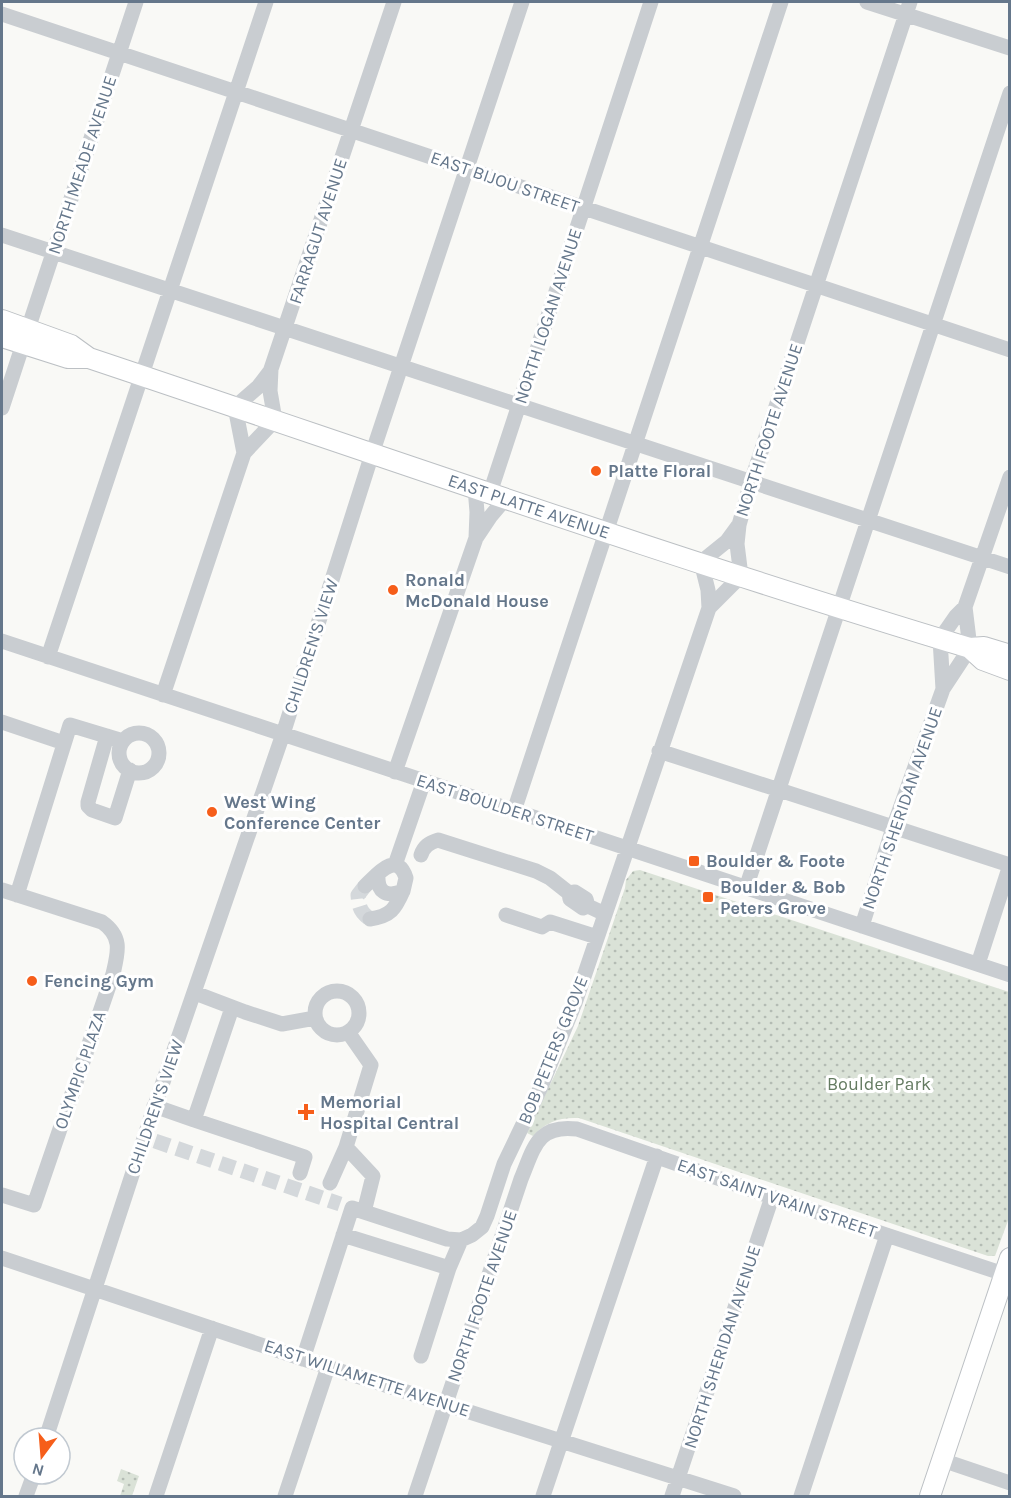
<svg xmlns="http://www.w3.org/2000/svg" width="1011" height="1498" font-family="Karla,sans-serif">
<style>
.park{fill:url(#park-dots)}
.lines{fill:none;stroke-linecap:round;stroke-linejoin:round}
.minor-tunnel{stroke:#d4d8db;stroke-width:15;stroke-dasharray:15 8;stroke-linecap:butt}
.major-casing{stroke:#bcc0c4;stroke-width:22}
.minor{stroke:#c9cdd1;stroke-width:15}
.major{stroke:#fff;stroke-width:20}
.poi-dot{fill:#f65e1a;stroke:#fff;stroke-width:2}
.labels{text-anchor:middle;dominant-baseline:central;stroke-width:6;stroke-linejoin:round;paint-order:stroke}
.street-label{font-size:18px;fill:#65778b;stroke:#fff}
.poi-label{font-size:18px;font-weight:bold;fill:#65778b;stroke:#fff;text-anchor:start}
.park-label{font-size:18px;fill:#647b61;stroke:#fff}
</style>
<defs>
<pattern id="park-dots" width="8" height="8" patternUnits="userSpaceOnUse" patternTransform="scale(1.5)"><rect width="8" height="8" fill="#dae2d7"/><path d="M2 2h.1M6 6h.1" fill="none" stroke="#b4bcb4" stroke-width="1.8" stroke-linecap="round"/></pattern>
</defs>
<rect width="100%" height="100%" fill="#f9f9f6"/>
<path class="park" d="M640 870 1009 992V1218L995 1256H988L579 1118C559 1117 546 1122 533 1136L527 1133 578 1026 625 888 626 880 633 871Z
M121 1469 139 1476 132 1496H120L124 1484 117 1481Z"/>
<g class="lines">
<path class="minor-tunnel" d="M365 886 358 895C359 907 360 912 370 919
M155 1141 340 1204"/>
<defs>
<g id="major">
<path id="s1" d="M2 320 71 345 89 358C382 456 674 559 970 648L984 647 1010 655"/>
<path d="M2 337 68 358H88"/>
<path d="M972 650 983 660 1010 670"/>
<path d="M930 1496 1010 1258"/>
</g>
</defs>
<use href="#major" class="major-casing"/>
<path class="minor" d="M867 2 1010 48
M2 14 1010 350
M2 235 1010 567
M28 329 136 2
M2 408 23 344
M244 453 235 407 258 387 271 370
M475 488 477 512 476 538
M490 493 651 2
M709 608 708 590 701 562 727 541 738 526
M2 641 1010 975
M48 657 266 2
M943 689 940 639 956 616 965 607 1010 477
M163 695 244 453 275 420 270 391 271 369 394 2
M2 722 64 743
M119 753a20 20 0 1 1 40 0a20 20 0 1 1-40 0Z
M107 736 88 802V806L92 810 115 818 130 770
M659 751 1010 865 978 964
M395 772 476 538 490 517 506 498
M514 811 781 2
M421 855C424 846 429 843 438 840L536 871 550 878 569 893
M395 865 424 781
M365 886C376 876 397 849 406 878L403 891C386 898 377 892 378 874
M746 888 1010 93
M2 890 102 922C123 937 118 952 113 974L34 1205 2 1195
M17 895 70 725 123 741
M588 906 586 899 575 892 569 893 570 899 583 908 588 906 605 914
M506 915 542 927 550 922 597 937
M370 919C391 916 395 909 403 891
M862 926 893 828 943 689 970 648 965 607
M315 1013a22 22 0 1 1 44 0a22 22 0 1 1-44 0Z
M195 993 245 1012 282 1024 315 1018
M348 1032 371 1065 346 1147 373 1176 364 1212
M154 1106 194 1120 232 1008
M194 1120 305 1157 300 1173
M330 1183 346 1147
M343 1235 449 1268
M2 1258 303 1359 734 1496
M421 1356 449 1268 461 1240
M303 1359 352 1208 447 1239 461 1240 472 1235 482 1227 487 1216 504 1164 541 1087 575 1003 709 608 741 576 737 544 739 525 751 482 910 2
M46 1438 151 1117 283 734 372 454 522 2
M942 1460 1010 1483
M26 1496 34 1474
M156 1496 212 1328
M285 1496 328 1367
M415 1496 521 1179C534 1148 537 1124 577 1129L772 1197 1010 1276
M543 1496 657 1156
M672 1496 772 1197
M801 1496 887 1235"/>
<use href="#major" class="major"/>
</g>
<g class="poi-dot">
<circle cx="596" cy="471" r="6"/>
<circle cx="393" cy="590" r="6"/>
<circle cx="212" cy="812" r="6"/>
<rect x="688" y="855" width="12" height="12" rx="3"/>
<rect x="702" y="891" width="12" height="12" rx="3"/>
<circle cx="32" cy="981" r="6"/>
<path d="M303 1103h6v6h6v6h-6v6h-6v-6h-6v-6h6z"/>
</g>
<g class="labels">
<g class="street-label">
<text transform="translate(82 165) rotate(-72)">NORTH MEADE AVENUE</text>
<text transform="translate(505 182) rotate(19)">EAST BIJOU STREET</text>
<text transform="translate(318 231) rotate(-72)">FARRAGUT AVENUE</text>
<text transform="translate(548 316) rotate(-72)">NORTH LOGAN AVENUE</text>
<text transform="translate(769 430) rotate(-72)">NORTH FOOTE AVENUE</text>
<text stroke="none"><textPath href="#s1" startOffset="560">EAST PLATTE AVENUE</textPath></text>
<text transform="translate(311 646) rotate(-72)">CHILDREN'S VIEW</text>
<text transform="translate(505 808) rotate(18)">EAST BOULDER STREET</text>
<text transform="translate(902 808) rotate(-71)">NORTH SHERIDAN AVENUE</text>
<text transform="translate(553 1050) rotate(-68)">BOB PETERS GROVE</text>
<text transform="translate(80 1070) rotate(-71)">OLYMPIC PLAZA</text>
<text transform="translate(155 1107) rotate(-71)">CHILDREN'S VIEW</text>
<text transform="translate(777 1198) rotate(19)">EAST SAINT VRAIN STREET</text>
<text transform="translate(482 1296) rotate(-71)">NORTH FOOTE AVENUE</text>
<text transform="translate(722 1347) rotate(-72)">NORTH SHERIDAN AVENUE</text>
<text transform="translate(367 1378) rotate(18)">EAST WILLAMETTE AVENUE</text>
</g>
<g class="poi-label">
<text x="608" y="471">Platte Floral</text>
<text x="405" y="580">Ronald<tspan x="405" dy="21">McDonald House</tspan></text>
<text x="224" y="802">West Wing<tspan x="224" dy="21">Conference Center</tspan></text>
<text x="706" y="861">Boulder &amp; Foote</text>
<text x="720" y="887">Boulder &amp; Bob<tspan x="720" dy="21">Peters Grove</tspan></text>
<text x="44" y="981">Fencing Gym</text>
<text x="320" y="1102">Memorial<tspan x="320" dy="21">Hospital Central</tspan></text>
</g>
<g class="park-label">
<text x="879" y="1084">Boulder Park</text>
</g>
</g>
<rect width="1011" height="1498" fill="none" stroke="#65778b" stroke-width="6"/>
<g transform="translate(42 1456) rotate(196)"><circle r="28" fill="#ffffff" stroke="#c1c9d1" stroke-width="1.5"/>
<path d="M0-4.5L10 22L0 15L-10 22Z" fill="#f65e1a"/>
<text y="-9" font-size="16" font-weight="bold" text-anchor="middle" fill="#65778b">N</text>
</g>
</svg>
